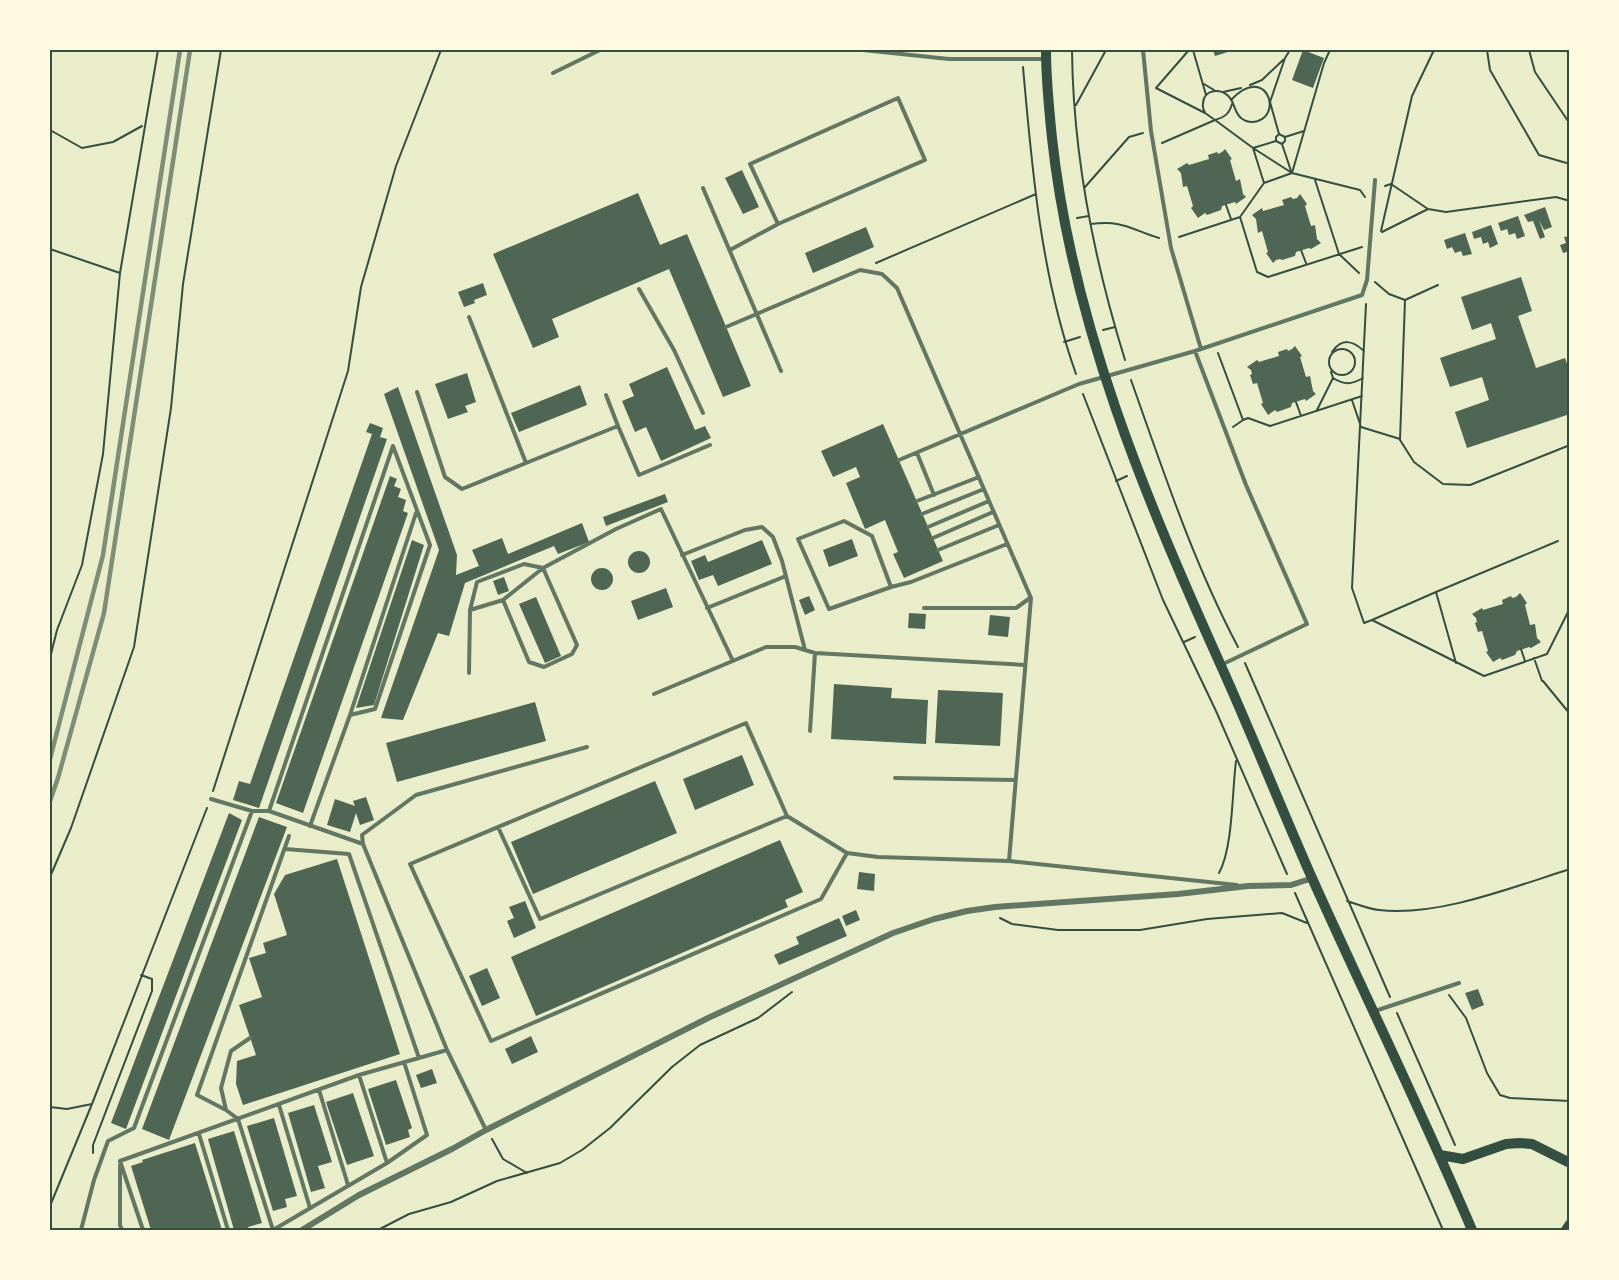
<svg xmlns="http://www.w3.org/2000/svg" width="1619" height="1280" font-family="'Roboto Serif',serif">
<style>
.building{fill:#4f6655}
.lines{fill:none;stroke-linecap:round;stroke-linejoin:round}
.path{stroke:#344e41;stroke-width:2}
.service{stroke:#617663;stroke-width:4}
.minor{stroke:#617663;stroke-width:6}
.secondary{stroke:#344e41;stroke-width:10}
.rail{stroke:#7c8e77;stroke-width:4.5}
.neatline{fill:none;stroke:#344e41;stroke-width:2}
</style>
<rect width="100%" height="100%" fill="#e9edc9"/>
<path class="building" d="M1213 50H1234L1215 56Z
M1303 50 1324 58 1313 88 1292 80Z
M1225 149 1232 159 1230 160 1236 181 1240 179 1243 194 1246 197 1236 204 1235 202 1222 206 1221 210 1207 215 1205 213 1198 218 1191 208 1193 206 1187 186 1183 187 1181 173 1177 169 1187 163 1189 165 1209 159 1208 155 1217 152 1218 154 1222 152Z
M742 170 759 207 743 214 725 178Z
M638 193 660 245 687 234 751 386 723 397 669 269 552 319 559 337 533 348 493 254Z
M1300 194 1307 204 1305 206 1311 226 1315 225 1317 239 1321 243 1311 249 1309 248 1296 252 1295 256 1282 260 1280 259 1276 260 1273 263 1266 253 1268 252 1262 231 1258 233 1256 219 1252 215 1262 208 1263 211 1284 205 1282 200 1291 197 1293 199 1297 198Z
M1545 207 1552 227 1544 230 1539 220 1545 237 1540 239 1533 221 1528 222 1524 215Z
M1518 216 1525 236 1517 239 1515 233 1509 235 1507 229 1501 231 1498 223Z
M1491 225 1498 244 1490 248 1488 242 1483 244 1481 237 1474 239 1472 232Z
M866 227 874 247 813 273 805 253Z
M1465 233 1472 254 1463 256 1461 251 1455 253 1452 247 1447 249 1444 240Z
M1570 236V251L1563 253 1560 245 1566 243 1564 237Z
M1521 277 1532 311 1518 316 1536 368 1565 358 1570 372V414L1467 448 1455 412 1489 400 1482 377 1450 387 1440 358 1496 339 1491 323 1472 330 1461 297Z
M483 283 487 295 474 300 475 303 464 307 458 292Z
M1295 346 1302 356 1300 357 1306 377 1310 376 1313 391 1316 394 1306 401 1305 399 1292 403 1291 407 1277 412 1275 410 1268 415 1261 404 1263 403 1257 383 1253 384 1250 375 1252 374 1251 370 1247 367 1257 360 1259 362 1279 356 1278 352 1287 349 1288 351 1292 349Z
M667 367 695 430 705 426 711 438 661 461 646 427 635 432 622 401 634 396 629 384Z
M467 373 476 402 465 406 468 412 448 419 435 384Z
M580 385 587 405 519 432 511 413Z
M398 387 457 555 456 575 479 566 472 550 502 538 508 554 582 523 589 542 558 554 554 546 465 583 449 636 438 633 403 720 381 718 439 550 384 394Z
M370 423 383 428 380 437 387 439 259 808 233 800 239 781 250 784 372 434 366 432Z
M883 424 943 561 904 578 893 554 898 552 885 520 865 529 846 483 860 477 856 467 833 477 821 451Z
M390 476 397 479 394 486 401 489 398 497 406 500 403 511 408 513 303 813 276 803Z
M665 494 668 502 606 526 603 517Z
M852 539 858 556 829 567 823 550Z
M412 540 424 545 374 705 356 708Z
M762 540 772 564 718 586 713 575 699 580 691 561 705 555 708 562Z
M628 562a11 11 0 1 1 22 0a11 11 0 1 1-22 0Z
M591 579a11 11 0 1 1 22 0a11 11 0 1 1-22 0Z
M504 577 509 591 498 595 493 581Z
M666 588 673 607 638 620 631 601Z
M1520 593 1527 603 1525 605 1530 625 1535 624 1537 638 1541 642 1531 648 1529 647 1517 651 1515 655 1502 660 1500 658 1493 662 1486 652 1488 651 1482 631 1478 632 1475 623 1477 622 1476 618 1472 614 1482 608 1483 610 1503 604 1502 600 1511 596 1512 598 1516 597Z
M809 596 815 610 805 615 799 600Z
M536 597 561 656 545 663 519 604Z
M909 613 926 614 925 629 908 628Z
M990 615 1010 617 1008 637 988 635Z
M834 684 892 688 891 698 928 700 926 744 831 739Z
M938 690 1003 693 1000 746 935 743Z
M535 702 546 741 397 782 386 743Z
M742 755 754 785 695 810 683 779Z
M655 781 677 833 533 894 511 842Z
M366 797 374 820 360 825 356 813 350 832 327 825 335 799 355 806 353 801Z
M229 813 242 820 126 1129 111 1123Z
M259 817 287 827 169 1140 142 1129Z
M780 840 803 892 785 900 788 907 536 1016 511 957Z
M337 859 400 1054 243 1105 236 1084 237 1061 256 1055 239 1005 262 997 249 958 266 953 263 943 287 935 274 894 285 875Z
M859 872 875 874 874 891 857 889Z
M525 901 536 928 514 938 507 921 514 918 509 907Z
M856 910 860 920 846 926 842 916Z
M839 918 847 936 779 965 774 955 799 944 796 937Z
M487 968 500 998 482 1006 469 976Z
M1478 989 1484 1005 1472 1010 1465 993Z
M531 1036 538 1052 512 1064 505 1049Z
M432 1069 437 1083 421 1088 416 1075Z
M396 1080 412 1128 408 1130 410 1137 386 1145 368 1089Z
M353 1093 374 1156 347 1165 326 1102Z
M314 1105 332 1162 318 1166 325 1188 311 1192 288 1113Z
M274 1118 297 1196 285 1199 287 1207 273 1211 247 1126Z
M234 1131 262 1223 248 1227 250 1230H234L208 1139Z
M195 1143 222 1230H151L131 1166 143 1162 142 1160Z"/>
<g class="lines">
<path class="path" d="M1072 50C1073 155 1094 260 1125 360
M1189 50 1156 88 1205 113
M1193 50 1206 95
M1487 50 1490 70 1539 155 1570 164
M1529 50 1535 72 1570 124
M1023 67C1032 170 1041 276 1076 374
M1204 84 1214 90
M1250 85 1262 80 1283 60
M1223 92 1241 88
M1232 99C1265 65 1283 112 1258 121 1252 123 1246 122 1241 118 1234 112 1235 104 1230 98 1222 87 1203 89 1203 104 1202 107 1204 110 1205 113L1215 120C1225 117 1229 114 1232 104
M1076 105 1106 50
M50 130 82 148 113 142 142 126
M1279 134 1270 102 1285 58 1290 50
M1285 137 1304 131
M1162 143 1215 120 1253 148 1292 173 1360 190 1365 197
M1282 144 1276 141V137L1279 134 1285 137V141L1282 144 1291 171
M1315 180 1339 254 1359 273
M1264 183 1253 148 1276 141
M1385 186 1391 184 1428 209 1446 212 1556 197 1570 201
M1085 187 1129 137 1143 133
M1226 205 1231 219
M1240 217 1264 183 1292 173 1324 63 1330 50
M1077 218 1089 216
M1091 224C1123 220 1130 229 1159 238
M1381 231 1412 96 1434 50
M1382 232 1428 209
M1179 237 1240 217 1257 272 1268 277 1362 247
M50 249 120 273
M1301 250 1306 263
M876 263 1036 194
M1375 282 1389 294 1405 300 1400 440 1414 462 1443 484 1470 485 1570 445
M1405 300 1438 285
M1366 304 1352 588 1364 623 1372 620 1484 676 1547 654 1570 608
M1103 330 1115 327
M1064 342 1080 337
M1329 362a13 13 0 1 1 26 0a13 13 0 1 1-26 0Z
M1332 352C1342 338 1352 340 1364 351
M1218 353 1243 420 1233 427
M1331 372 1333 378C1344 385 1351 385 1363 378
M1131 380C1163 470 1193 562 1238 647
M1083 394 1163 600 1216 711 1287 874
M1352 400 1361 427 1400 439
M1296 402 1301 416
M1317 410 1333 378
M1243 420 1248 418 1270 426 1362 396
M1116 481 1127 476
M1436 592 1558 541
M1372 620 1436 592 1456 663
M1184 642 1195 637
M1521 649 1525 661
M50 658 57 630 82 565 103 454 120 273 158 50
M1534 658 1542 681H1543L1570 714
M1245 663 1390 997
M213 791 348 371 361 287 396 166 441 50
M1219 873C1233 848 1232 792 1236 761
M50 877 71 828 134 647 171 408 183 284 221 50
M1295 893 1443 1230
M1347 901C1357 904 1368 909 1379 910 1438 917 1513 887 1570 869
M1000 918 1012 924 1058 930H1140L1207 919 1282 913 1307 923
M1449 995 1466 1018 1487 1073 1500 1095 1510 1098 1570 1101
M1397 1013 1455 1145
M50 1107 67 1109 92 1104
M492 1139 503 1159 527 1173
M93 1153V1145L152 991V979L141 975
M50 1206 92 1104 207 808
M378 1230 409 1214 451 1202 497 1181 560 1163 582 1150 610 1128 672 1067 700 1045 758 1018 792 992"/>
<path class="service" d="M863 50 949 59H1045
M1143 50 1151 131 1171 248 1201 349
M1567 50 1570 53
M553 73 600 50
M703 188 781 371
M730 250 778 224 925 160 898 98 750 164 778 224
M639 289 674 350 703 413
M726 327 860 270 882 274 897 288 1031 598 1009 861
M1195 351 1246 485 1307 624 1223 664
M417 392 445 477 462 489 526 463 469 317
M606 395 618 426
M917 453 934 495
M899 460 1079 384 1195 351 1362 295 1367 280 1375 180
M526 463 618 426 639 475 710 445
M917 501 979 477
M922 514 984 489
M928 527 989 501
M933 538 993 512
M938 550 999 525
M682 555 745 530 762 527 773 537 782 561 805 650
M891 587 872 536 844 521 798 539 829 609 891 587 911 582 1007 544
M707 608 786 576
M924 608H1016L1030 598
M470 610 477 582 524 564 543 568 577 645 572 654 544 667 529 662 503 600
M469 673 470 610 503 600 543 568 616 529 661 509 733 661
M654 694 766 647H795L815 653
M350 715 416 513
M810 731 815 653 1025 665
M895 778 1015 780
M211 799 252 811H269L363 844
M269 811 393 446 430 545 375 709 350 715 310 826
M787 816 746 723 410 864 491 1041 821 899 847 853
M498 827 540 919 787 816 847 853 878 857 1009 861 1237 885
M285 849 349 854 419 1058
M1375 1011 1459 983
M250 1038 231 1051 221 1088 226 1110 238 1119 273 1230
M359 1075 387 1163
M319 1090 348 1185
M279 1105 310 1208
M226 1110 197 1095 289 836
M486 1130 447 1050 363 844 362 835 416 795 587 747
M199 1134 228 1230
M120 1161 359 1075 447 1050
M120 1161 143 1230
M120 1165V1225L122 1230
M81 1230 94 1180 108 1141 134 1128 252 811
M273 1230 387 1163 427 1135 404 1062"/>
<path class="minor" d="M302 1230 359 1195 452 1149 486 1130 708 1018 893 933 934 919 967 911 995 907 1178 894 1248 886 1291 885 1313 878"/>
<path class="secondary" d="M1046 50C1046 79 1049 109 1052 138 1072 324 1146 499 1222 668 1253 737 1281 808 1312 878 1365 996 1422 1112 1472 1230
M1440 1155 1463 1159 1506 1144 1519 1143 1532 1144 1570 1163
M1566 1230 1570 1224"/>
<path class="rail" d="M50 759 103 555 180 50
M50 801 58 778 104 613 190 50"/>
</g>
<rect width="1619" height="1280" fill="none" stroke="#fefae0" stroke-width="102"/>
<rect x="51" y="51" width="1517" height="1178" class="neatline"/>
</svg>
